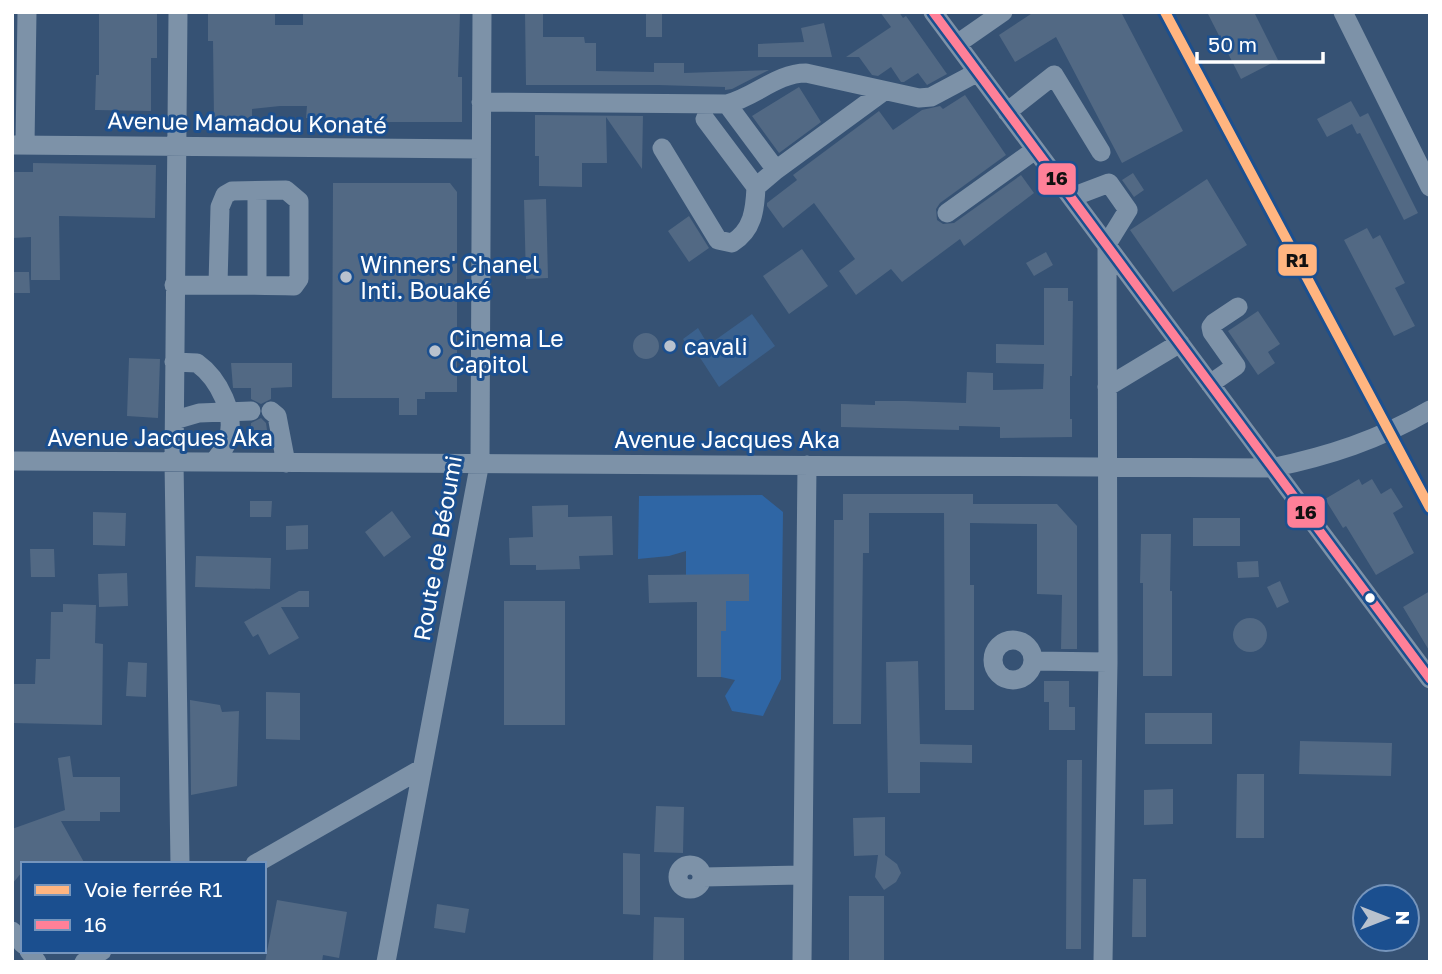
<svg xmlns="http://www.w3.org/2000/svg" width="1442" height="974" font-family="'Golos Text',sans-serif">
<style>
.green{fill:#2f66a5}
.water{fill:#3b618d}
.building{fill:#526984}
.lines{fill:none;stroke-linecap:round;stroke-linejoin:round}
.minor{stroke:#7d92a8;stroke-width:19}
.rail-casing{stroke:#7e92a7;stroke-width:8}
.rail{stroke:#1b4f8f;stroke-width:5;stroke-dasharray:16;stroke-linecap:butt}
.bus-1-casing{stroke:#1b4f8f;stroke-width:14}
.bus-1{stroke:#ff8098;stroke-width:9}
.rail-1-casing{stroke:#1b4f8f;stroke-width:16}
.rail-1{stroke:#ffb580;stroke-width:10}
.poi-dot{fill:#b9c2ce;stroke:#1b4f8f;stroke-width:2.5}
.bus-dot{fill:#fff;stroke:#1b4f8f;stroke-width:2.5}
.labels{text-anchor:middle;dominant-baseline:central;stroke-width:6;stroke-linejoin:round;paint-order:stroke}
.street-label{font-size:23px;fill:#fff;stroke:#1b4f8f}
.poi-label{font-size:23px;fill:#fff;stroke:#1b4f8f;text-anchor:start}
.line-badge{stroke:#1b4f8f;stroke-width:2.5}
.pale-badge-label{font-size:19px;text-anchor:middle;font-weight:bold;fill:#111}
</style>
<rect width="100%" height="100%" fill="#365274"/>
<path class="green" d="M762 495 783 512 781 679 763 716 732 711 725 696 735 680 721 677V631L726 601H749V575H686V551L669 556 638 559 639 496Z"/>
<path class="water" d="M752 314 775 346 719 387 697 353Z
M698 328 707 343 692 353 683 339Z"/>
<path class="building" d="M99 12H157V58H151V111L95 110 96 75H99Z
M208 12H275V25H303V12H460L458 77H462V122H338V119L306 118 307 106H280L252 109V118L214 119 213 41H208Z
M525 12H543V37H584L585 43H596V71L654 72V63H684V73L769 70 732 89 725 90V87L658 85H526Z
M646 12H662V37H646Z
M880 12H899L903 18 906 16 947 74 927 85 918 73 904 82H901L891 67 878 76 872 75 859 57H846L891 27Z
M1034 12H1121L1183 131 1122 163 1056 37 1015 62 999 35Z
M1207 12H1254L1278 60 1241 79Z
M824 23 832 57H758V44L804 42 801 28Z
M799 87 821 122 779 153 752 116Z
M965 95 1006 155 940 203 936 209 937 220 943 224 954 223 1021 175 1034 193 964 246 960 239 902 282 891 269 856 295 839 271 855 259 814 203 783 228 767 206V203L797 180 793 175 879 111 893 130 922 110 940 106 943 109Z
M1351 101 1360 117 1368 113 1418 213 1404 220 1360 133 1357 134 1352 124 1327 137 1317 119Z
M535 115 643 116 642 169 606 117 607 163H582V187L539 186V156H535Z
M33 163 156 165 155 218 59 216 60 280H31V237L12 238V172H33Z
M1133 173 1144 190 1134 197 1122 180Z
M1207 179 1247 245 1173 292 1130 230Z
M333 183H450L457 192V392H425V399H417V415H399V398H332Z
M546 199 548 278 526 279 524 200Z
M689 216 709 248 689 262 668 231Z
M1367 228 1373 239 1380 235 1405 283 1395 288 1415 326 1394 336 1344 240Z
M802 249 828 286 789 314 763 276Z
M1046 252 1053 265 1034 276 1026 263Z
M12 272H29L30 293H12Z
M1044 288H1068V301H1073L1072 376H1070V419H1072V437L1000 438V427L959 426V430L841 427V404L875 405V401H906L966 403 967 372 993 373V390L1043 389 1044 364 996 363V344L1044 345Z
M1258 311 1280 344 1268 352 1275 363 1258 375 1228 331Z
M633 346a13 13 0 1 1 26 0a13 13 0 1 1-26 0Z
M129 358 160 359 158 418 127 416Z
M231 363H292V387L271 388V399L261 404 251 399V388H233Z
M261 418 266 423 267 430H251V423Z
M1359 479 1362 485 1372 479 1381 494 1391 488 1403 507 1393 513 1414 553 1376 575 1346 526 1343 528 1325 499Z
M843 494H973V504H1057L1077 526V649H1061L1062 595 1037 594V524L970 523V585H974V710H945L944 513H869V553H863L861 724H833L834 520H843Z
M250 501H272L271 517H250Z
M568 505V517L612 516 613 555 579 556 580 569 536 570V565H510L509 538 533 537 532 506Z
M392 511 411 537 384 557 365 532Z
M93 512 126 513 125 546 93 545Z
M1193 518H1240V546H1193Z
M308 525V549L286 550V526Z
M1141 534H1171L1170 591H1172V676H1143V583H1140Z
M30 549H54L55 577H31Z
M196 556 271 558 270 589 195 587Z
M1258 561 1259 577 1238 578 1237 562Z
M127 573 128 606 99 607 98 574Z
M749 574V601H726V631H721V677H697V602L649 603 648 575Z
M1280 581 1289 602 1277 608 1267 587Z
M299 591H309V607H281L299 638 269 655 258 634 253 637 244 622Z
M1430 591V652L1403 607Z
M504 601H565V725H504Z
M63 604 96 605 95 643 103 644 102 725 12 723V684H35L36 659H50L51 612H63Z
M1233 635a17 17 0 1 1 34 0a17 17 0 1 1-34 0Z
M918 661 920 744 972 745V763L920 762V793H888L886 662Z
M128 662 147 663 146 697 126 696Z
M1044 681H1069V707H1075V730H1049V702H1044Z
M266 692 300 693V740L266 739Z
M190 700 220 705 222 712 239 711 237 786 191 795Z
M1145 713H1212V744H1145Z
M1300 741 1392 743 1391 776 1299 774Z
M70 756 73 777H120V812H100V821H61L85 864H23V871L12 884V829L65 810 58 758Z
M1067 760H1082L1081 949H1066Z
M1237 774H1264V838H1236Z
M1173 789V824L1144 825V790Z
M656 806 684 807 683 853 654 852Z
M885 817V855L897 864 901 873 896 882 884 890 875 877 878 855 854 856 853 818Z
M623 853 640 854V915L623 914Z
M1133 879H1146V937H1132Z
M849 896H884V962H849Z
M277 900 347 912 339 958 323 955 322 962H265Z
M437 904 469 909 465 933 434 928Z
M654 917 684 918V962H653Z"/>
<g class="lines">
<path class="minor" d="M178 12 174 461 180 864
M933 12 1430 679
M1343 12 1430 187
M957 44 1003 12
M481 102 727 104C755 97 777 73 806 73L919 98 931 97 978 72
M727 104 776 170
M1007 112 1054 75 1101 152
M705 119 756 187
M12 145 481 149
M25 145 27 12
M662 148 718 240 732 243C753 230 755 210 756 187L776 170 884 91
M1072 197 1109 183 1128 210 1107 244 1108 662 1103 962
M947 213 1035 150
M174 285C214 285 254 285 294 286L299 279V201L286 190 232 191 225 195 220 207 218 285
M257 285V191
M174 362 197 363C218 378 238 415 227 442 225 449 218 455 215 461
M1210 384 1236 366 1212 332 1211 327 1214 323 1238 307
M1107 387 1180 343
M271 411 277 416 286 463
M175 420 199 413 251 411
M12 461 1271 468C1329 456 1378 440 1430 410
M993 660a20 20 0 1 1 40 0a20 20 0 1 1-40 0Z
M1034 661 1108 662
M255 864 421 769
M678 877a12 12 0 1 1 24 0a12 12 0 1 1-24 0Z
M703 877 802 875
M12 931 23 944
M29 951 37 962
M84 962 102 951
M386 962 480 462 482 12
M802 962 807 465"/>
<defs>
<path id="rail" d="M1165 12 1430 508"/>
</defs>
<use href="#rail" class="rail-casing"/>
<use href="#rail" class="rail"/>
<defs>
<path id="bus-1" d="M933 12 1430 679"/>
</defs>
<use href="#bus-1" class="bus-1-casing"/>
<use href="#bus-1" class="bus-1"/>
<defs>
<path id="rail-1" d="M1165 12 1430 508"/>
</defs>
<use href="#rail-1" class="rail-1-casing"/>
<use href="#rail-1" class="rail-1"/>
</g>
<g class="poi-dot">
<circle cx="346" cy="277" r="7"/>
<circle cx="670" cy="346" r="7"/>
<circle cx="435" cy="351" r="7"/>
</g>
<circle class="bus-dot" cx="1370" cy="598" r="6"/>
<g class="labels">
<g class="street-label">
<text transform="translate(247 122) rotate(1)">Avenue Mamadou Konaté</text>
<text x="160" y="437">Avenue Jacques Aka</text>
<text x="727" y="439">Avenue Jacques Aka</text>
<text transform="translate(437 548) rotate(-80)">Route de Béoumi</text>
</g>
<g class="poi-label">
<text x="360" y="264">Winners' Chanel<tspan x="360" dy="26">Inti. Bouaké</tspan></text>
<text x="449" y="338">Cinema Le<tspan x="449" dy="26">Capitol</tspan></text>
<text x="684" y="346">cavali</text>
</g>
</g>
<g class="line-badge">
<rect x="1037" y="162" width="40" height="34" rx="7" fill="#ff8098"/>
<rect x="1277" y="243" width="41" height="34" rx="7" fill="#ffb580"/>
<rect x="1286" y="495" width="40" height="34" rx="7" fill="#ff8098"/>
</g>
<g class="pale-badge-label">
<text x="1057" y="185">16</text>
<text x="1297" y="267">R1</text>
<text x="1306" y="519">16</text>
</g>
<rect width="1442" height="974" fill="none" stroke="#ffffff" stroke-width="28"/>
<rect x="21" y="862" width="245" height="91" fill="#1b4f8f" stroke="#7695bc" stroke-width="2"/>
<rect x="35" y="885" width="35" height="10" fill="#ffb580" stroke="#7695bc" stroke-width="2"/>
<text x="84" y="897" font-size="21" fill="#ffffff">Voie ferrée R1</text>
<rect x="35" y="920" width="35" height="10" fill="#ff8098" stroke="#7695bc" stroke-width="2"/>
<text x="84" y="932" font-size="21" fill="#ffffff">16</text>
<g transform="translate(1386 918) rotate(90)"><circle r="33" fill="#1b4f8f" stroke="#7695bc" stroke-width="2"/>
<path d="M0-5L12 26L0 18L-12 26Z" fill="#b9c2ce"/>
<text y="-10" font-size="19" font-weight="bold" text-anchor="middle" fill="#ffffff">N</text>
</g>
<path d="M1197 52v10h126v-10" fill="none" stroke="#ffffff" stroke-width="3.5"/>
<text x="1208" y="52" font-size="21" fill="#ffffff" stroke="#1b4f8f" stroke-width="5" paint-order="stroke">50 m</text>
</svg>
